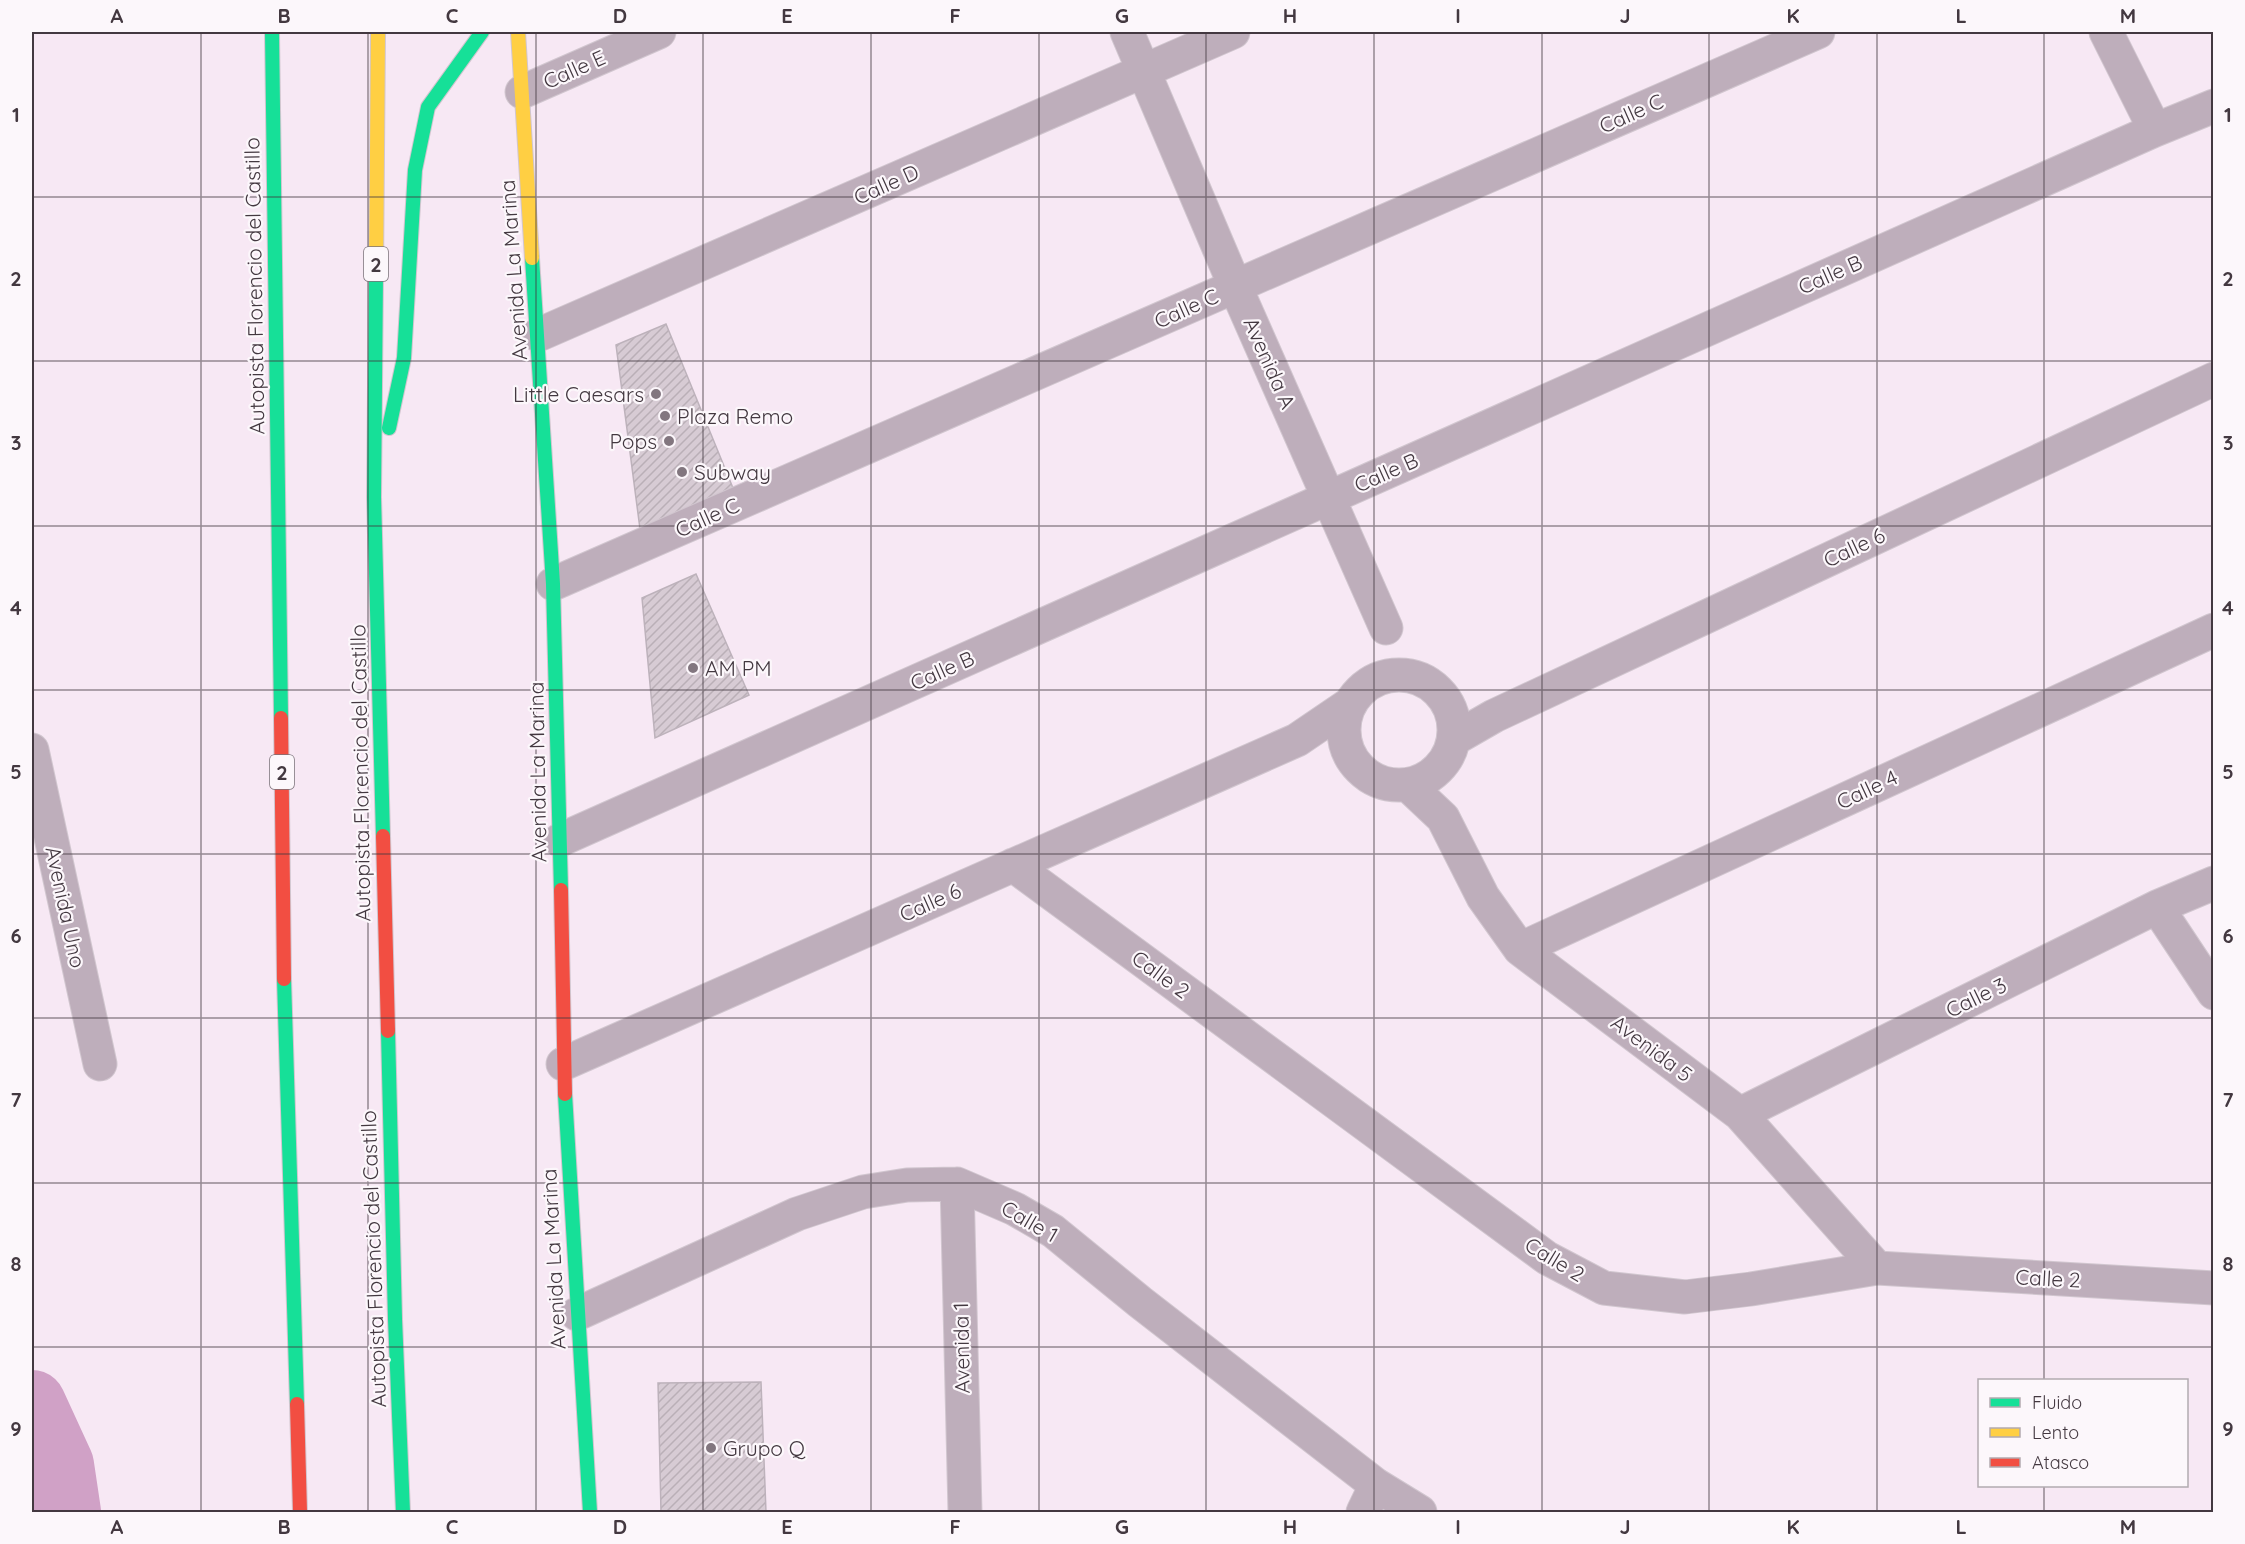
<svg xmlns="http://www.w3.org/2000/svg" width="2245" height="1544" font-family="Quicksand,sans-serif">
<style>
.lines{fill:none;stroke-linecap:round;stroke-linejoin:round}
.river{stroke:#d0a1c6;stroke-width:68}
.building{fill:url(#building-hatch);stroke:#bdb2bb;stroke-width:1.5}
.street-casing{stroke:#d1c6cf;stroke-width:35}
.fast-casing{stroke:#d1c6cf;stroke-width:16}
.slow-casing{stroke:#d1c6cf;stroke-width:16}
.jam-casing{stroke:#d1c6cf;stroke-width:16}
.street{stroke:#beaebb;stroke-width:33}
.fast{stroke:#16e098;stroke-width:14}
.slow{stroke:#ffcf43;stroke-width:14}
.jam{stroke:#f24e42;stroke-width:14}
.grid{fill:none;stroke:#433840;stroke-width:1.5;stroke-opacity:0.55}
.poi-dot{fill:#82767f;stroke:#fcf7fb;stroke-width:2}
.labels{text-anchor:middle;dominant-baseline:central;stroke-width:4.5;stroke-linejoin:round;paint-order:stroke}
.shield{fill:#fcf7fb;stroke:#7a7178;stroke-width:1.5}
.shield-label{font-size:20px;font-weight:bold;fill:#433840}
.street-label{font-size:21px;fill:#433840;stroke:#fcf7fb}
.poi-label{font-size:21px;fill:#433840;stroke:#fcf7fb;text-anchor:start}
.neatline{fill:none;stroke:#433840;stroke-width:2}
.grid-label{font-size:20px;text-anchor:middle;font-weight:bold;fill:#433840}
</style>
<defs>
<pattern id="building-hatch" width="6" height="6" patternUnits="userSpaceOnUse" patternTransform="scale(1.5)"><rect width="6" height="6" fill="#d7cbd4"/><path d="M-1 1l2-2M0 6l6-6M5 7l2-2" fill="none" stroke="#baafb7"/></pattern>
</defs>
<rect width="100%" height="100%" fill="#f7e8f4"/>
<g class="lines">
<path class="river" d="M32 1404 60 1465 67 1512"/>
</g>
<path class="building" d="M666 324 733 488 640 529 616 345Z
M696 574 749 695 655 738 642 598Z
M761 1382 766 1512H661L658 1383Z"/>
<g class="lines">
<defs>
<path id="street" d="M1127 32 1235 286 1386 628
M2106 32 2155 130
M522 92 659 32
M538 335 1233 32
M553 584 1818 32
M1344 730a55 55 0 1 1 110 0a55 55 0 1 1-110 0Z
M1454 739 1494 716 2214 379
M32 750 100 1064
M1408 785 1443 818 1483 897 1520 949 1740 1114 1877 1268
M560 840 2155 130 2214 106
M1013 865 1547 1258 1604 1288 1685 1297 1751 1289 1877 1268 2214 1288
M2157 907 2214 993
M1520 949 2214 630
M563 1064 1297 740 1350 704
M1740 1114 2157 907 2214 883
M957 1184 965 1512
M577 1314 797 1214 863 1192 907 1185 957 1184 1015 1209 1053 1231 1140 1302 1376 1485 1420 1512
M1363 1512 1376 1485"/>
<path id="fast" d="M272 32 281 718
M532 258 553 584 561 890
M376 274 374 497 383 836
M389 428 404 358 415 170 428 107 482 32
M284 979 297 1404
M388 1031 395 1319 403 1512
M565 1094 590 1512"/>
<path id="slow" d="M518 32 532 258
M376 274 378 32"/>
<path id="jam" d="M281 718 284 979
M383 836 388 1031
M561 890 565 1094
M297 1404 300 1512"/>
</defs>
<use href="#street" class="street-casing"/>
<use href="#fast" class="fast-casing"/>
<use href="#slow" class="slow-casing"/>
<use href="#jam" class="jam-casing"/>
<use href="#street" class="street"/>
<use href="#fast" class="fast"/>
<use href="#slow" class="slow"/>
<use href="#jam" class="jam"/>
</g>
<path class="grid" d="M201 32V1512M368 32V1512M536 32V1512M703 32V1512M871 32V1512M1039 32V1512M1206 32V1512M1374 32V1512M1542 32V1512M1709 32V1512M1877 32V1512M2044 32V1380M32 197H2214M32 361H2214M32 526H2214M32 690H2214M32 854H2214M32 1018H2214M32 1183H2214M32 1347H2214M2044 1486V1512"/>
<g class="poi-dot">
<circle cx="656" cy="394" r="6"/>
<circle cx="665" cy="416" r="6"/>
<circle cx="669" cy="441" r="6"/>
<circle cx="682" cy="472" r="6"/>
<circle cx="693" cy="668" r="6"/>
<circle cx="711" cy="1448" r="6"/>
</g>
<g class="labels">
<g class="shield">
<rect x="364" y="247" width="24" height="34" rx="4.5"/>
<rect x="270" y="755" width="24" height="34" rx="4.5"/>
</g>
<g class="shield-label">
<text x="376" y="264">2</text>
<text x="282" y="772">2</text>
</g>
<g class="street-label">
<text transform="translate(574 69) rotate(-24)">Calle E</text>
<text transform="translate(1631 113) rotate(-24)">Calle C</text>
<text transform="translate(886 184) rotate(-24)">Calle D</text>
<text transform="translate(513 270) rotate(-94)">Avenida La Marina</text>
<text transform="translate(1830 274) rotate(-24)">Calle B</text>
<text transform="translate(254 286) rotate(-91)">Autopista Florencio del Castillo</text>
<text transform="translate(1186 308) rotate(-24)">Calle C</text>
<text transform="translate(1270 363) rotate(66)">Avenida A</text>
<text transform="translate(1386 472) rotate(-24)">Calle B</text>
<text transform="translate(707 517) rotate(-24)">Calle C</text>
<text transform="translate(1854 547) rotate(-25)">Calle 6</text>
<text transform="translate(942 670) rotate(-24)">Calle B</text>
<text transform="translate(537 772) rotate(-91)">Avenida La Marina</text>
<text transform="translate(360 773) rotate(-91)">Autopista Florencio del Castillo</text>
<text transform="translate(1867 789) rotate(-25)">Calle 4</text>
<text transform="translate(930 902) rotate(-24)">Calle 6</text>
<text transform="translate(66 907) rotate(78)">Avenida Uno</text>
<text transform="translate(1161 974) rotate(36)">Calle 2</text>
<text transform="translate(1976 997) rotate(-26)">Calle 3</text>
<text transform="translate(1652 1048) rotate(37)">Avenida 5</text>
<text transform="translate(1030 1221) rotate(30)">Calle 1</text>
<text transform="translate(373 1259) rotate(-92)">Autopista Florencio del Castillo</text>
<text transform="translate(553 1259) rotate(-93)">Avenida La Marina</text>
<text transform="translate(1555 1259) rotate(31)">Calle 2</text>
<text transform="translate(2048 1278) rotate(3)">Calle 2</text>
<text transform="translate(961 1348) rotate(-91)">Avenida 1</text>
</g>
<g class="poi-label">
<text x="644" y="394" text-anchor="end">Little Caesars</text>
<text x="677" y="416">Plaza Remo</text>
<text x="657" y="441" text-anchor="end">Pops</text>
<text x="694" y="472">Subway</text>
<text x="705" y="668">AM PM</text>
<text x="723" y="1448">Grupo Q</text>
</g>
</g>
<rect width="2245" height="1544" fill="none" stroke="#fcf7fb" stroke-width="66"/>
<rect x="1978" y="1379" width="210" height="108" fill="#fcf7fb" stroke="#b2abb0" stroke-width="1.5"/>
<rect x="1990" y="1398" width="30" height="9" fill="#16e098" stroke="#b2abb0" stroke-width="1.5"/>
<text x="2032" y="1409" font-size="18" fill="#433840">Fluido</text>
<rect x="1990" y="1428" width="30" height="9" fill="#ffcf43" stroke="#b2abb0" stroke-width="1.5"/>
<text x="2032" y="1439" font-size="18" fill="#433840">Lento</text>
<rect x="1990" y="1458" width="30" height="9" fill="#f24e42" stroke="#b2abb0" stroke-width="1.5"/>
<text x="2032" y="1469" font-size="18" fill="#433840">Atasco</text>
<rect x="33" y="33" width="2179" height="1478" class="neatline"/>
<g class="grid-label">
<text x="117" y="23">A</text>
<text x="284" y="23">B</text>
<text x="452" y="23">C</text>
<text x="620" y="23">D</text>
<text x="787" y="23">E</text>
<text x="955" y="23">F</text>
<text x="1122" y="23">G</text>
<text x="1290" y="23">H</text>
<text x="1458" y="23">I</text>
<text x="1625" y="23">J</text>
<text x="1793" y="23">K</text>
<text x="1961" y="23">L</text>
<text x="2128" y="23">M</text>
<text x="16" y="122">1</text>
<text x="2228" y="122">1</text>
<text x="16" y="286">2</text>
<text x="2228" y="286">2</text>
<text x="16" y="450">3</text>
<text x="2228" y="450">3</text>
<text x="16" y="615">4</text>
<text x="2228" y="615">4</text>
<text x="16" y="779">5</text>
<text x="2228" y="779">5</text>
<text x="16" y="943">6</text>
<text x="2228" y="943">6</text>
<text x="16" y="1107">7</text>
<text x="2228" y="1107">7</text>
<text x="16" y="1271">8</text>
<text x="2228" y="1271">8</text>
<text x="16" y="1436">9</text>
<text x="2228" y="1436">9</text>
<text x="117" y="1534">A</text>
<text x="284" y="1534">B</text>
<text x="452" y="1534">C</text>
<text x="620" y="1534">D</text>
<text x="787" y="1534">E</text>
<text x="955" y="1534">F</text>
<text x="1122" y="1534">G</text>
<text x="1290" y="1534">H</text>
<text x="1458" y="1534">I</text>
<text x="1625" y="1534">J</text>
<text x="1793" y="1534">K</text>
<text x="1961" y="1534">L</text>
<text x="2128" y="1534">M</text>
</g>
</svg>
